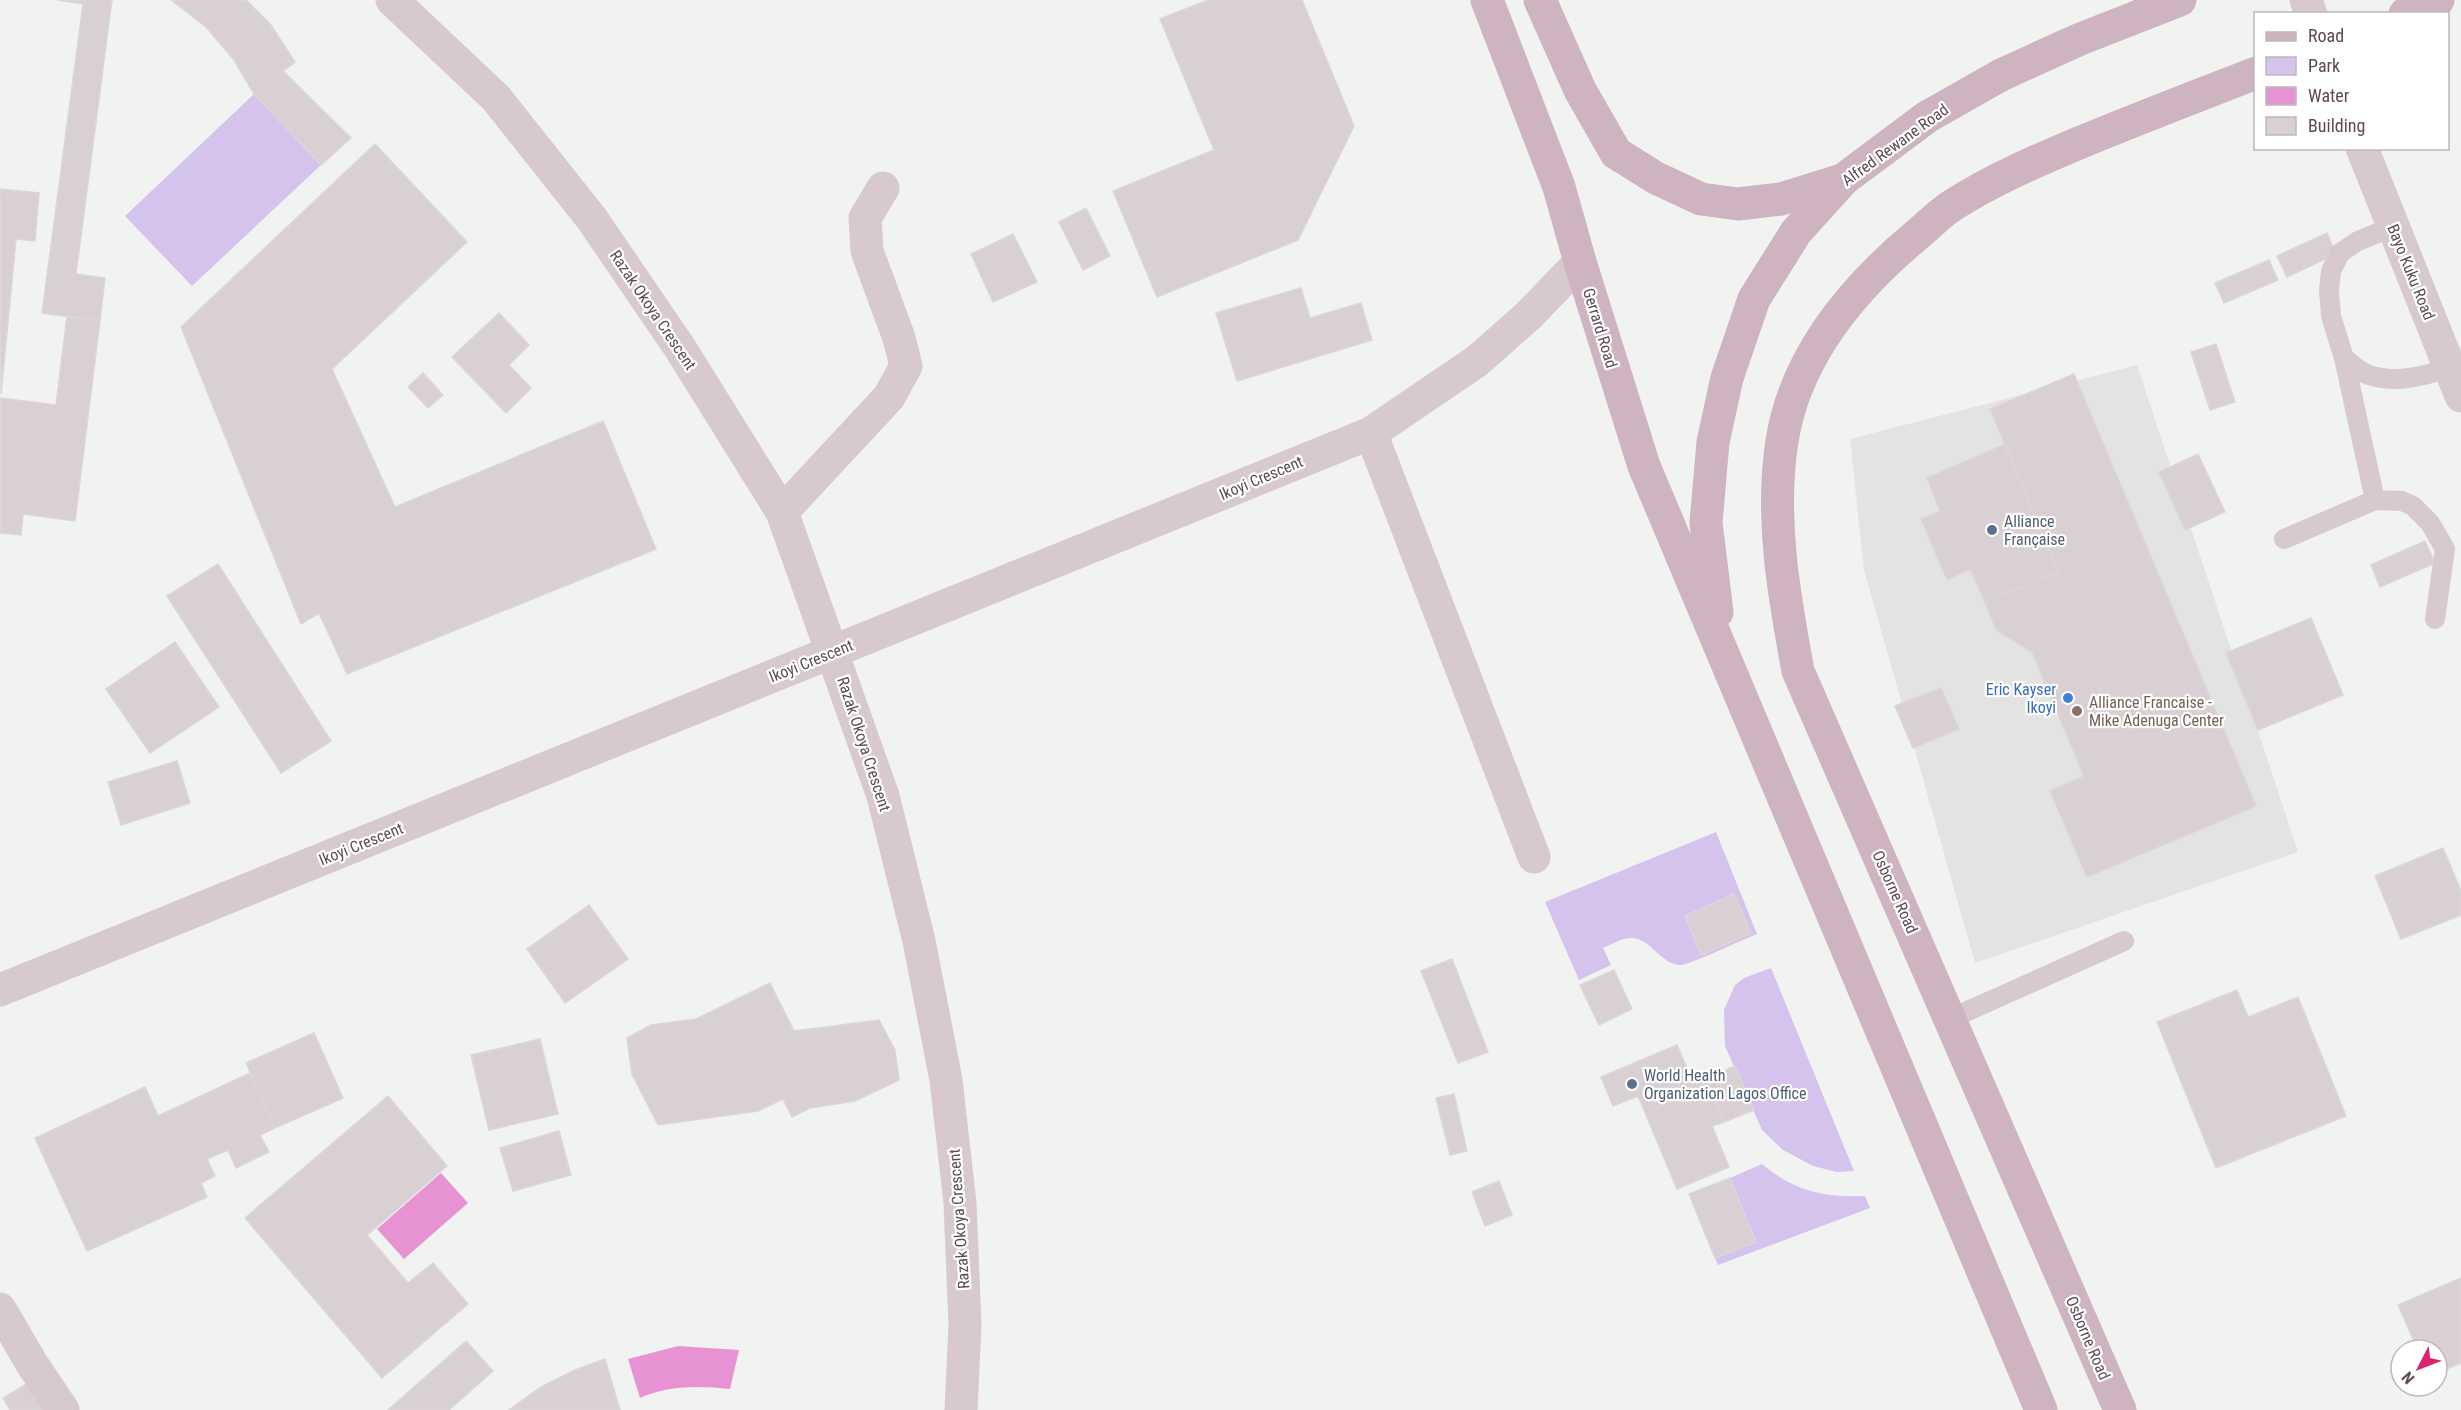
<svg xmlns="http://www.w3.org/2000/svg" width="2461" height="1410" font-family="'Roboto Condensed',sans-serif">
<style>
.education{fill:#e3e4e2}
.green{fill:#d5c3ed}
.water{fill:#e793d3}
.building{fill:#d8d0d3;stroke:#dcd6d7;stroke-width:1.5}
.lines{fill:none;stroke-linecap:round;stroke-linejoin:round}
.service{stroke:#d8c9d0;stroke-width:20}
.minor{stroke:#d8c9d0;stroke-width:33}
.primary{stroke:#ceb3c0;stroke-width:33}
.service-dot{fill:#5c6f8a;stroke:#fff;stroke-width:2}
.shop-dot{fill:#3f7fe0;stroke:#fff;stroke-width:2}
.education-dot{fill:#8d6e63;stroke:#fff;stroke-width:2}
.labels{text-anchor:middle;dominant-baseline:central;stroke-width:4.5;stroke-linejoin:round;paint-order:stroke}
.street-label{font-size:16px;fill:#5e4a54;stroke:#fff}
.service-label{font-size:16px;fill:#4e5e75;stroke:#fff;text-anchor:start}
.shop-label{font-size:16px;fill:#366cbe;stroke:#fff;text-anchor:end}
.education-label{font-size:16px;fill:#785e54;stroke:#fff;text-anchor:start}
</style>
<rect width="100%" height="100%" fill="#f1f3f1"/>
<path class="education" d="M2137 365 2298 852 1975 963 1864 570 1850 439Z"/>
<path class="green" d="M254 94 321 165 192 286 125 216Z
M1716 832 1757 934C1744 939 1688 966 1680 965 1658 964 1649 932 1624 939 1617 941 1610 945 1603 948L1611 965 1579 980 1545 902Z
M1771 968 1854 1171 1837 1172 1813 1166 1783 1150 1762 1130 1725 1046 1724 1010 1735 985 1744 978Z
M1762 1164C1794 1191 1824 1198 1865 1196L1870 1208 1718 1265 1715 1258 1756 1242 1730 1178Z"/>
<path class="water" d="M441 1173 468 1203 404 1259 377 1229Z
M678 1346 739 1350 730 1389C699 1386 670 1385 640 1398L628 1359Z"/>
<path class="building" d="M58 0H112L76 274 105 278 100 321 42 313 83 4Z
M171 0H246L271 25 295 62 283 71 351 138 321 165 254 94 234 60 206 27Z
M1208 0H1302L1354 126 1298 240 1157 297 1113 191 1214 150 1160 19Z
M375 144 467 242 332 369 395 507 603 421 656 549 347 674 319 613 301 624 181 327Z
M0 189 39 193 35 241 16 239 1 394Z
M1086 208 1110 256 1083 270 1059 222Z
M2327 233 2336 254 2287 277 2277 256Z
M1013 234 1037 282 993 302 971 254Z
M2269 260 2278 280 2224 303 2215 283Z
M1301 288 1310 318 1361 303 1372 340 1237 381 1216 313Z
M499 313 529 345 509 365 531 388 506 413 452 357Z
M67 316 100 321 75 521 23 514 21 535 0 533V398L56 405Z
M2216 344 2235 402 2210 410 2191 352Z
M423 373 443 395 428 408 408 387Z
M2074 374 2256 806 2087 877 2050 791 2084 776 2032 652 1996 630 1985 602 2058 572 1990 409Z
M2005 444 2058 572 1985 602 1970 569 1947 580 1921 519 1940 511 1927 478Z
M2198 454 2225 512 2185 530 2159 472Z
M2425 541 2435 563 2380 587 2371 565Z
M218 564 331 741 281 773 167 596Z
M2311 618 2343 695 2258 730 2226 653Z
M175 642 219 707 150 753 106 689Z
M1941 688 1959 729 1913 748 1895 706Z
M177 761 190 803 121 825 108 782Z
M2443 848 2461 891V915L2401 939 2375 876Z
M1734 894 1751 933 1701 955 1685 916Z
M589 905 628 959 565 1003 527 949Z
M1452 959 1488 1052 1458 1063 1421 971Z
M1614 970 1632 1009 1599 1025 1580 985Z
M770 983 794 1031 879 1020 895 1050 899 1080 855 1101 810 1108 792 1117 783 1099 758 1111 658 1125 632 1074 627 1038 651 1025 696 1019Z
M2237 990 2248 1017 2298 997 2346 1116 2216 1168 2157 1022Z
M314 1033 343 1098 275 1128 246 1063Z
M540 1039 558 1114 489 1130 471 1055Z
M1677 1045 1694 1084 1706 1079 1724 1122 1712 1126 1729 1167 1677 1189 1638 1096 1613 1106 1601 1077Z
M1735 1066 1754 1110 1724 1122 1706 1079Z
M250 1073 275 1128 260 1135 269 1152 236 1168 228 1150 207 1159 215 1176 201 1183 207 1197 87 1251 35 1138 145 1087 158 1116Z
M1454 1094 1467 1151 1450 1155 1436 1098Z
M388 1096 447 1166 367 1235 408 1283 433 1263 468 1304 382 1378 245 1218Z
M559 1131 571 1175 513 1191 500 1148Z
M1730 1178 1756 1242 1715 1258 1689 1194Z
M1499 1181 1512 1215 1485 1226 1472 1192Z
M2461 1278V1363L2437 1373V1350H2418L2398 1305Z
M466 1341 493 1371 449 1410H388Z
M605 1359 620 1410H509L541 1387 575 1370Z
M33 1380 53 1410H10L3 1398Z"/>
<g class="lines">
<path class="service" d="M2344 358C2352 364 2360 372 2369 375 2396 384 2423 376 2450 368
M2375 500 2344 358 2331 316 2329 291 2331 271 2340 253 2358 241 2392 227
M2284 539 2375 500 2402 501 2413 506 2430 523 2445 549 2435 619
M1950 1019 2124 941"/>
<path class="minor" d="M392 0 496 98 592 219 680 348 782 512 883 796 919 941 946 1080 960 1203 965 1325 961 1410
M2306 0 2311 14
M2362 148 2461 396
M1371 433 1534 857
M782 512 889 397 906 366 899 338 867 251 865 218 883 188
M0 990 1371 433 1477 361 1529 315 1580 262
M0 1309 32 1364 63 1410"/>
<path class="primary" d="M1487 0 1559 187 1580 262 1644 466 2041 1410
M1540 0 1580 90 1616 153 1656 178 1701 199 1738 204 1781 199 1842 180
M2405 14 2438 0
M1717 612 1706 523 1713 442 1727 378 1754 299 1796 232 1844 179 1927 117 2001 75 2078 40 2180 0
M2120 1410 1798 671C1784 595 1770 518 1782 441 1795 357 1854 287 1918 234 1929 225 1940 213 1953 205 1992 180 2036 161 2079 143 2137 119 2197 96 2256 73"/>
</g>
<g class="service-dot">
<circle cx="1992" cy="530" r="6"/>
<circle cx="1632" cy="1084" r="6"/>
</g>
<circle class="shop-dot" cx="2068" cy="698" r="6"/>
<circle class="education-dot" cx="2077" cy="711" r="6"/>
<g class="labels">
<g class="street-label">
<text transform="translate(1895 145) rotate(-36)">Alfred Rewane Road</text>
<text transform="translate(2411 272) rotate(68)">Bayo Kuku Road</text>
<text transform="translate(653 310) rotate(56)">Razak Okoya Crescent</text>
<text transform="translate(1600 328) rotate(73)">Gerrard Road</text>
<text transform="translate(1261 478) rotate(-23)">Ikoyi Crescent</text>
<text transform="translate(811 661) rotate(-22)">Ikoyi Crescent</text>
<text transform="translate(864 744) rotate(72)">Razak Okoya Crescent</text>
<text transform="translate(361 844) rotate(-22)">Ikoyi Crescent</text>
<text transform="translate(1895 892) rotate(66)">Osborne Road</text>
<text transform="translate(959 1219) rotate(-94)">Razak Okoya Crescent</text>
<text transform="translate(2088 1338) rotate(67)">Osborne Road</text>
</g>
<g class="service-label">
<text x="2004" y="521">Alliance<tspan x="2004" dy="18">Française</tspan></text>
<text x="1644" y="1075">World Health<tspan x="1644" dy="18">Organization Lagos Office</tspan></text>
</g>
<g class="shop-label">
<text x="2056" y="689">Eric Kayser<tspan x="2056" dy="18">Ikoyi</tspan></text>
</g>
<g class="education-label">
<text x="2089" y="702">Alliance Francaise -<tspan x="2089" dy="18">Mike Adenuga Center</tspan></text>
</g>
</g>
<rect x="2254" y="12" width="195" height="138" fill="#ffffff" stroke="#bfb7bb" stroke-width="1.5"/>
<rect x="2266" y="32" width="30" height="9" fill="#ceb3c0" stroke="#bfb7bb" stroke-width="1.5"/>
<text x="2308" y="42" font-size="18" fill="#5e4a54">Road</text>
<rect x="2266" y="57" width="30" height="18" fill="#d5c3ed" stroke="#bfb7bb" stroke-width="1.5"/>
<text x="2308" y="72" font-size="18" fill="#5e4a54">Park</text>
<rect x="2266" y="87" width="30" height="18" fill="#e793d3" stroke="#bfb7bb" stroke-width="1.5"/>
<text x="2308" y="102" font-size="18" fill="#5e4a54">Water</text>
<rect x="2266" y="117" width="30" height="18" fill="#d8d0d3" stroke="#bfb7bb" stroke-width="1.5"/>
<text x="2308" y="132" font-size="18" fill="#5e4a54">Building</text>
<g transform="translate(2419 1368) rotate(228)"><circle r="28" fill="#ffffff" stroke="#bfb7bb" stroke-width="1.5"/>
<path d="M0-4.5L10 22L0 15L-10 22Z" fill="#da256e"/>
<text y="-9" font-size="16" font-weight="bold" text-anchor="middle" fill="#5e4a54">N</text>
</g>
</svg>
